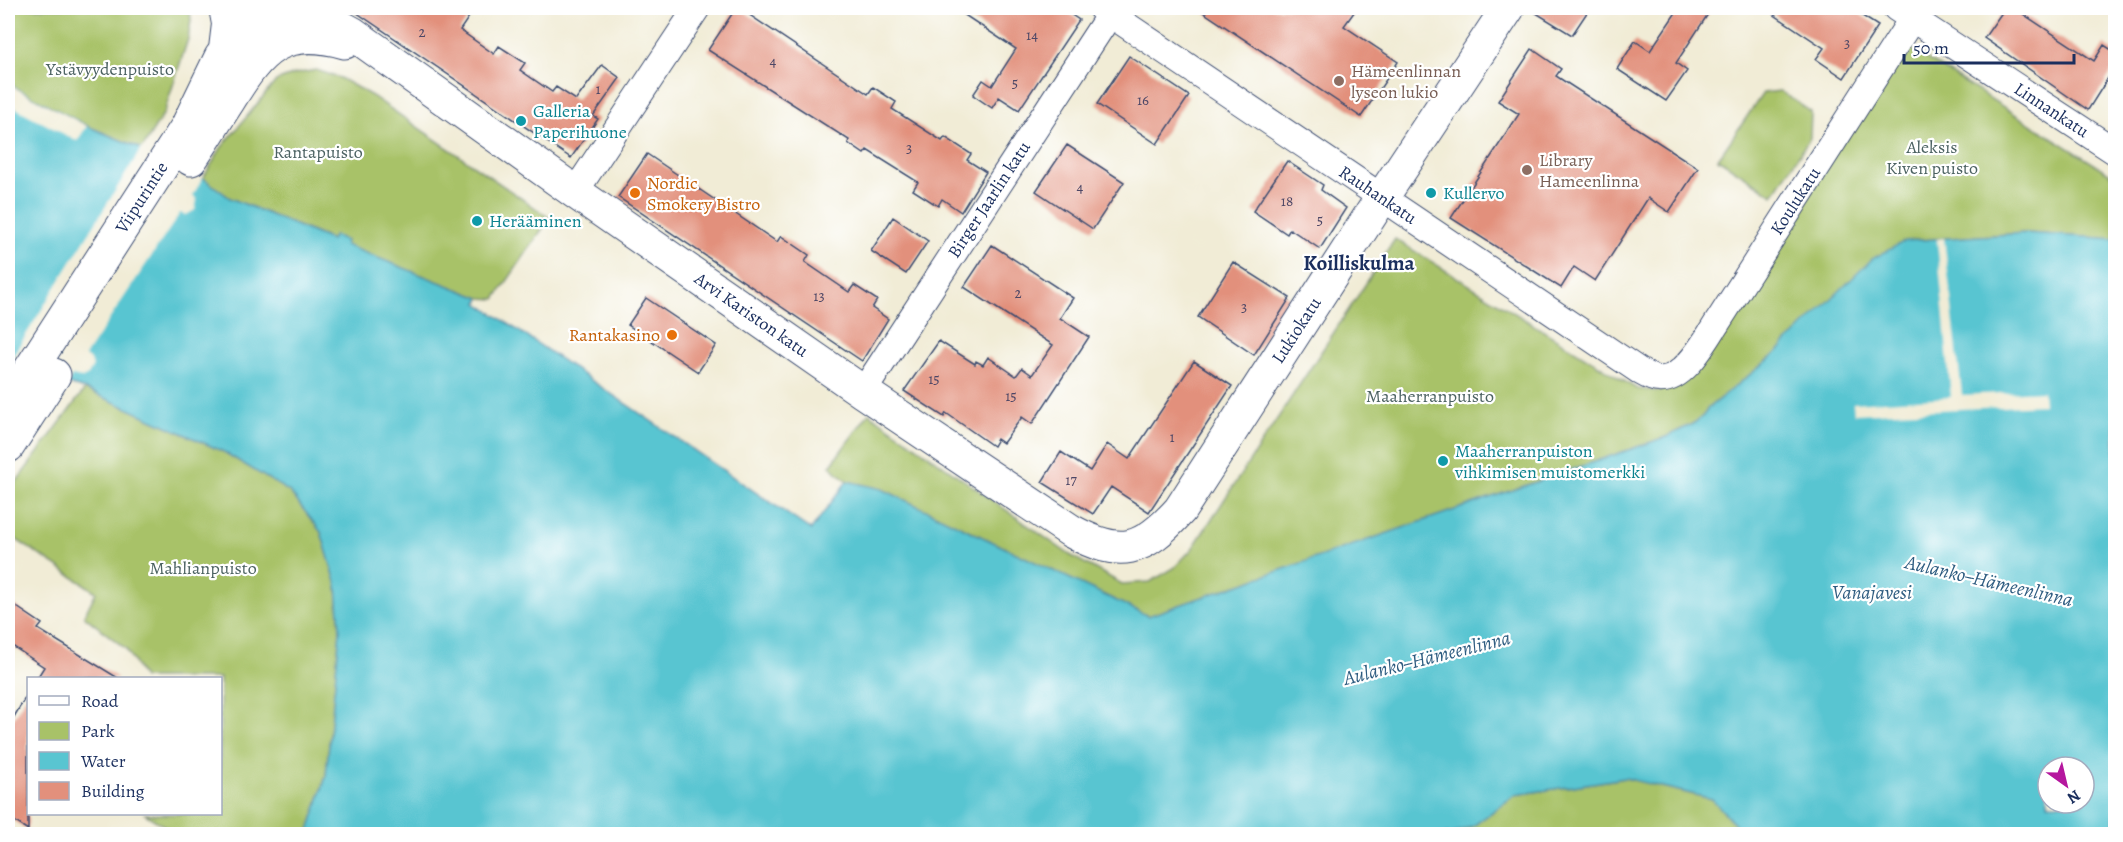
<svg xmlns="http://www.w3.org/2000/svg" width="2123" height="842" font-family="Alegreya,serif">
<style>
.green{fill:#a8c268;stroke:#627863;stroke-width:1.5}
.water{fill:#59c5d1;stroke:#3a7a98;stroke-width:1.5;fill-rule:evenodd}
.pier{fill:#f1ecd6}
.building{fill:#e2907c}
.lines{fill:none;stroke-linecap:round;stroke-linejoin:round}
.minor-casing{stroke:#3b4b70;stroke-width:28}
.primary-casing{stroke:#3b4b70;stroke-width:35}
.minor{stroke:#fff;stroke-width:26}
.primary{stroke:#fff;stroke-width:33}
.education-dot{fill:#8d6e63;stroke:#fff;stroke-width:2}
.culture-dot{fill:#0f9aa8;stroke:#fff;stroke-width:2}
.food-dot{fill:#e8710a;stroke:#fff;stroke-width:2}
.labels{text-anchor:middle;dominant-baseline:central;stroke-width:4.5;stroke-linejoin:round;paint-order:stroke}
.number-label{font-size:15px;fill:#4d4766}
.park-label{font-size:18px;fill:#4c6262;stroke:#fff}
.education-label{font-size:18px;fill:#785e54;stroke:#fff;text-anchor:start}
.street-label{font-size:18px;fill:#1b2f5e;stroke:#fff}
.culture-label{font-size:18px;fill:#0d838f;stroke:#fff;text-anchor:start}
.food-label{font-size:18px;fill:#c56008;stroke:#fff;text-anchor:start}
.water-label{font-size:20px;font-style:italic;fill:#2e5c80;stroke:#fff}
.quarter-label{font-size:21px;font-weight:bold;fill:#1b2f5e;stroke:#fff}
</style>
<rect width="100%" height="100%" fill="#fff"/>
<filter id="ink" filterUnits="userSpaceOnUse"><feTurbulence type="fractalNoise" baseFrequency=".0167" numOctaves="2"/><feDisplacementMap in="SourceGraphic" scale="12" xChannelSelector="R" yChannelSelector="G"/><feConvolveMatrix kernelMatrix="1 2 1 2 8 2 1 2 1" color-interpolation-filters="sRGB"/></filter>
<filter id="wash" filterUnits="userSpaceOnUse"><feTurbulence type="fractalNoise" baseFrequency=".008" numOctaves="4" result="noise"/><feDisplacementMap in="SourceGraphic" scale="24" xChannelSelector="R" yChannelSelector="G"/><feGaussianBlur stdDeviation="1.35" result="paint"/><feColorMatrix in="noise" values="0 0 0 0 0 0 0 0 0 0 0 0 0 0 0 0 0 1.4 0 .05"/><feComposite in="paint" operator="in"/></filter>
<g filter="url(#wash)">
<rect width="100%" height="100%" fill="#f1ecd6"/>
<path class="green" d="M8 8H190L191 21 188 39 164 113 142 149 87 126 8 84Z
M1905 45 2115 177V239L2026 233 1905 241 1819 312 1772 357 1708 408C1701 424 1680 428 1666 437L1148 616 882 489 847 481 830 466 869 413 1070 555 1122 584 1150 582 1174 568 1192 549 1395 239 1637 389 1660 391Z
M316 70 340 78 372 96 550 218 495 299 480 298 344 245 346 241 335 236 332 240 230 198 203 178 221 148 276 81 295 74Z
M1780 91 1811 112 1810 138 1773 195 1718 159 1763 93Z
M85 389 224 452 290 492 321 532 337 585 340 631 326 776 308 834H177L145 814H220V678H143L126 649 84 616 96 592 14 538 8 540V493Z
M1625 778 1712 799 1744 834H1452L1473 826 1515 795Z"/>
<path class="water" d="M8 84 87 126 142 149 203 178 230 198 331 240 334 235 346 241 345 245 480 298 478 303 811 530 847 481 882 489 1148 616 1666 437C1680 429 1701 424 1708 408L1772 357 1872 259 1905 241 2026 233 2115 239V834H1744L1712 799 1625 778 1515 795 1473 826 1452 834H308L326 776 340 631 337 585 321 532 290 492 224 452 85 389 8 367ZM2048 767H2084V803H2048Z"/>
<path class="pier" d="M8 84 87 126 77 141 8 104Z
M143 146 204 176 193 195 197 200 195 210 186 215 180 213 85 356 90 360 93 366 88 375 82 378 72 376 65 387 8 370V364Z
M1944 238 1962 395 2043 391 2044 405 1854 414 1853 403 1951 397 1937 239Z"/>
<g id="blocks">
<path class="building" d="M350 8H475L460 30 494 54 499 46 525 63 520 70 552 92 556 87 576 100 602 65 620 78 593 116 598 119 571 158Z
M736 8H739L868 94 873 87 896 102 892 109 942 141 945 137 971 154 967 160 986 172 961 212 942 199 938 206 913 190 918 182 867 150 864 154 848 143 849 140 708 50Z
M954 8H1061L1079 20 1019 110 999 97 992 108 973 95 983 80 992 86 1016 49Z
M1197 8H1357L1344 26 1398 62 1361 117Z
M1528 8H1590L1572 35Z
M1679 8H1712L1676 63 1687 71 1666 101 1617 69 1635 41 1650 51Z
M1764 8H1850L1878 26 1844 78 1816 59 1824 48Z
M2005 8H2014L2094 61 2104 45 2115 52V67L2088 110 1984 38Z
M1532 49 1561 69 1556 76 1698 168 1669 212 1648 198 1595 281 1574 267 1561 288 1451 218 1519 114 1498 101Z
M1129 56 1189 96 1157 144 1097 104Z
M1067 145 1124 182 1093 229 1036 191Z
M647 154 777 242 781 236 809 255 805 262 849 292 854 285 877 300 872 308 888 319 862 361 618 197Z
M1287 161 1323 185 1321 190 1346 208 1320 249 1290 229 1287 234 1253 211Z
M893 217 928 241 906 274 871 251Z
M992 245 1073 298 1060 318 1089 337 1032 424 1022 417 1003 443 997 439 993 446 946 413 944 417 904 391 939 341 975 364 976 361 983 365 988 357 1016 376 1022 368 1032 375 1053 345 964 287Z
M1233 262 1290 298 1254 355 1198 317Z
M646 298 716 345 698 372 628 325Z
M1194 361 1232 386 1149 512 1111 487 1093 514 1042 482 1061 452 1090 471 1107 444 1129 459Z
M8 601 42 624 38 629 118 678H37L44 667 8 643Z
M28 693V830L8 817V727Z"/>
</g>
</g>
<g filter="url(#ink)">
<use href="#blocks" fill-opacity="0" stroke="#3b4b70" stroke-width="1.5"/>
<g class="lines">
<defs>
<g id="minor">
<path d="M233 8 245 17 274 30"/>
<path id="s1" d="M1101 8 1641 372C1646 375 1653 379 1659 379 1684 382 1707 338 1719 320L1919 8"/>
<path id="s2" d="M1896 8 2116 152"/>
<path d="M221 57 225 24 222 8"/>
<path d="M575 192 697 8"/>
<path id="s3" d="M863 392 1114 8"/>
</g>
<g id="primary">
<path d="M191 159C204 140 216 120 229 100 260 49 282 25 345 42"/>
<path id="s4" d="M8 404 187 127 221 57 255 26 268 17 289 12 305 14 330 21 352 33 575 192 863 392 1071 531C1121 558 1142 552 1180 510L1381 199 1508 8"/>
<path d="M8 446 54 375"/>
</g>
</defs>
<use href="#minor" class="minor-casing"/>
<use href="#primary" class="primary-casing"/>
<use href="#minor" class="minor"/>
<use href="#primary" class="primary"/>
</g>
</g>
<g class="education-dot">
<circle cx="1339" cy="81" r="6"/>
<circle cx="1527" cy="170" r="6"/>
</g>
<g class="culture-dot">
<circle cx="521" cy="121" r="6"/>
<circle cx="1431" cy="193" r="6"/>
<circle cx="477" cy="221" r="6"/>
<circle cx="1443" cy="461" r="6"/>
</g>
<g class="food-dot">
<circle cx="635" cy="193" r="6"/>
<circle cx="672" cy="335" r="6"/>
</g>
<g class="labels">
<g class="number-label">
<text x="422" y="32">2</text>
<text x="1032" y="35">14</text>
<text x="1847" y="43">3</text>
<text x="773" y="61">4</text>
<text x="1015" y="83">5</text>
<text x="598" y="89">1</text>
<text x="1143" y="100">16</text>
<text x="909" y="148">3</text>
<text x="1080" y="187">4</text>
<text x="1287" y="201">18</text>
<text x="1320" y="220">5</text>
<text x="1018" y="293">2</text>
<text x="819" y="296">13</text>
<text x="1244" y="307">3</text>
<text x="934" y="379">15</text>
<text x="1011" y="396">15</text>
<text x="1172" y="437">1</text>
<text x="1071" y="480">17</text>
</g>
<g class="park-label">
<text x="110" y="69">Ystävyydenpuisto</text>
<text x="1932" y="147">Aleksis<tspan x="1932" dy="21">Kiven puisto</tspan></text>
<text x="318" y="152">Rantapuisto</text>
<text x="1430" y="396">Maaherranpuisto</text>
<text x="203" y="568">Mahlianpuisto</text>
</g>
<g class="education-label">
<text x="1351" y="71">Hämeenlinnan<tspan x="1351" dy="21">lyseon lukio</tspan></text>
<text x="1539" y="160">Library<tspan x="1539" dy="21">Hameenlinna</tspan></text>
</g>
<g class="street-label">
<text stroke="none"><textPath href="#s2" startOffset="186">Linnankatu</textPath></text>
<text stroke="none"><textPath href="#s1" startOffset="334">Rauhankatu</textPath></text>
<text stroke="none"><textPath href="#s4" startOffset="246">Viipurintie</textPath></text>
<text stroke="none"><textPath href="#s3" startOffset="230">Birger Jaarlin katu</textPath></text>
<text stroke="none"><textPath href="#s1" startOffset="900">Koulukatu</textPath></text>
<text stroke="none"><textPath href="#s4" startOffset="1047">Arvi Kariston katu</textPath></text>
<text stroke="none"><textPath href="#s4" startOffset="1772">Lukiokatu</textPath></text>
</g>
<g class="culture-label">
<text x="533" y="111">Galleria<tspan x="533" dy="21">Paperihuone</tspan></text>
<text x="1443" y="193">Kullervo</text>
<text x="489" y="221">Herääminen</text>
<text x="1455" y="451">Maaherranpuiston<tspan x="1455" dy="21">vihkimisen muistomerkki</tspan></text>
</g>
<g class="food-label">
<text x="647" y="183">Nordic<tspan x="647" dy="21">Smokery Bistro</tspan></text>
<text x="660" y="335" text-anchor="end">Rantakasino</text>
</g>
<g class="water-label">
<text transform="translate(1989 581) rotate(13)">Aulanko–Hämeenlinna</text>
<text x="1872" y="592">Vanajavesi</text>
<text transform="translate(1427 658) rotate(-14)">Aulanko–Hämeenlinna</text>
</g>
<g class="quarter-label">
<text x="1359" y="263">Koilliskulma</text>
</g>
</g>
<rect width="2123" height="842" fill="none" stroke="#fff" stroke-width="30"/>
<rect x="27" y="677" width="195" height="138" fill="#ffffff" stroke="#a4acbf" stroke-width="1.5"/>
<rect x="39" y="696" width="30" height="9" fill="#ffffff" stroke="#a4acbf" stroke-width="1.5"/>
<text x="81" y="707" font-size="18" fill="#1b2f5e">Road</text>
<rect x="39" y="722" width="30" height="18" fill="#a8c268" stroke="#a4acbf" stroke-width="1.5"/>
<text x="81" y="737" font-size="18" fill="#1b2f5e">Park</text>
<rect x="39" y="752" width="30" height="18" fill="#59c5d1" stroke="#a4acbf" stroke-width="1.5"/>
<text x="81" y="767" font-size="18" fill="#1b2f5e">Water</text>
<rect x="39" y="782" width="30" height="18" fill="#e2907c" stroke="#a4acbf" stroke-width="1.5"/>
<text x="81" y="797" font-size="18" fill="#1b2f5e">Building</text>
<g transform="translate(2066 785) rotate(146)"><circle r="28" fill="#ffffff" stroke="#a4acbf" stroke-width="1.5"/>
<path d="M0-4.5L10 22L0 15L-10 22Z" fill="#b5179e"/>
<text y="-9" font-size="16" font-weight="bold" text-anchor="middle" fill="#1b2f5e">N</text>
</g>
<path d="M1904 54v9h170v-9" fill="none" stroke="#1b2f5e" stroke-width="3"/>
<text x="1913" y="54" font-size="18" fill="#1b2f5e" stroke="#ffffff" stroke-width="4.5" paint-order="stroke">50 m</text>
</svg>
